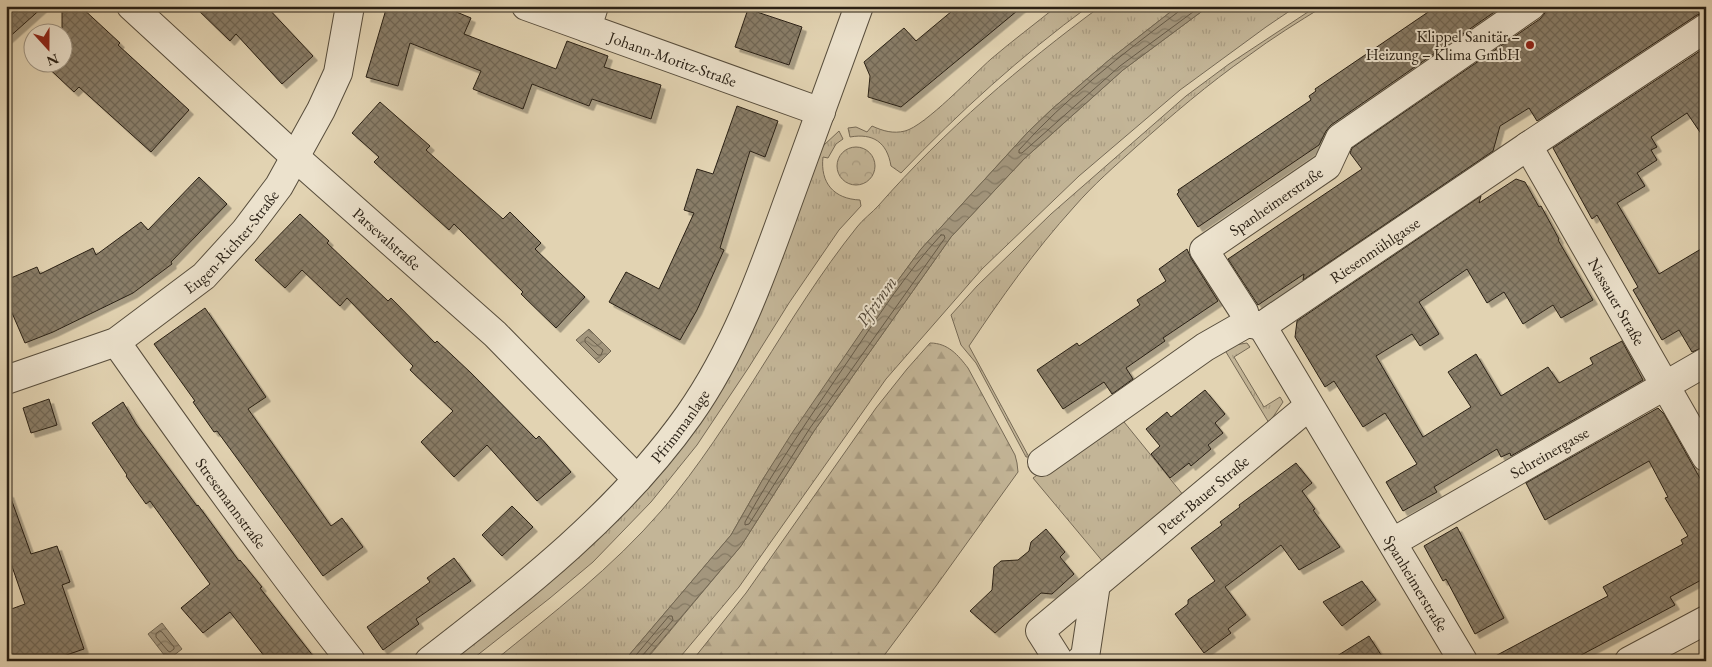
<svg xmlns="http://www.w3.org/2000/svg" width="1712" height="667" font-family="'EB Garamond',serif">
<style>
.grass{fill:url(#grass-tufts);stroke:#766a56}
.forest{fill:url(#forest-firs);stroke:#766a56}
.park{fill:url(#park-crowns);stroke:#766a56}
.water{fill:url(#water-waves);stroke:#726753}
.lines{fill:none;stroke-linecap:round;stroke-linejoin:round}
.shore{stroke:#665b49;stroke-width:1}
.building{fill:url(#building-cross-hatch);stroke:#292015;filter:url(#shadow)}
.minor-casing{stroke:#574d3c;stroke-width:30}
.minor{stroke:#ece2cd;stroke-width:28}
.poi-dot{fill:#8f2418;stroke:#ece2cd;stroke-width:2}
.labels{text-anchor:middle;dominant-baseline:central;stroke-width:4;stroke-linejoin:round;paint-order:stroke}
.poi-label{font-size:16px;fill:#292015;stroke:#ece2cd;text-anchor:end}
.street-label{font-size:16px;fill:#292015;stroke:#ece2cd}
.water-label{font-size:18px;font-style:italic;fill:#544939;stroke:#ece2cd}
</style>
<defs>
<pattern id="grass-tufts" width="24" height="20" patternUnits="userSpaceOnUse" patternTransform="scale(1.25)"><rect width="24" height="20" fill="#c3b597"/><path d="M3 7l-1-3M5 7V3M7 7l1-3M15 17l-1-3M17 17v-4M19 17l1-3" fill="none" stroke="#a89b81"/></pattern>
<pattern id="forest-firs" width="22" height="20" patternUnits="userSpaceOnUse" patternTransform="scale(1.25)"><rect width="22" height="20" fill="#c3b597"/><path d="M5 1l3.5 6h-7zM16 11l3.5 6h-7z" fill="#a89b81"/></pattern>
<pattern id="park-crowns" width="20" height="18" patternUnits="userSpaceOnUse" patternTransform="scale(1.25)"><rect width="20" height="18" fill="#c3b597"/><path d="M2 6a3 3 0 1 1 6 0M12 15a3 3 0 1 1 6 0" fill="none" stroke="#a89b81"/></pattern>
<pattern id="water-waves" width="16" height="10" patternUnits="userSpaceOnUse" patternTransform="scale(1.25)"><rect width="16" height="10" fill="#a3967d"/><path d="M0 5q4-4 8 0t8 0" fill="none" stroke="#857a65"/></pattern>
<pattern id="building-cross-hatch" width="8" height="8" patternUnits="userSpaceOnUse" patternTransform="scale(1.25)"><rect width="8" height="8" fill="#897d67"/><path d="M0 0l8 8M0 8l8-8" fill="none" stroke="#706654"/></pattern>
<filter id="shadow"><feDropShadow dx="4.5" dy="4.5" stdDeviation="0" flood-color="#0004"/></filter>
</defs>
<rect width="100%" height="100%" fill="#e2d3b2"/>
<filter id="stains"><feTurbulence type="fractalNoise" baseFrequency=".004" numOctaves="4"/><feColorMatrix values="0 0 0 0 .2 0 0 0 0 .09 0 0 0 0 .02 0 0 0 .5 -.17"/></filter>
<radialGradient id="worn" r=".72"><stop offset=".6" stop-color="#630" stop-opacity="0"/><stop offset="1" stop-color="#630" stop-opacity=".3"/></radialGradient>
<path class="grass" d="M1057 6H1089C1021 56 959 112 901 173L891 166C887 142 873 133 850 137L848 128 856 127 867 132 872 126C883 131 893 134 905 131 925 126 973 75 991 59 1012 41 1035 24 1057 6Z
M1101 6H1178L1109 60 1052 109 1028 132 921 249 877 309 763 479 731 535 624 661H494C552 614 613 567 662 510 736 423 785 317 857 227 863 219 872 213 879 205 944 131 1021 65 1101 6Z
M1209 6H1297L1266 27 1180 90 1079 176 982 269 886 379 739 587 681 656 678 661H645L741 546 814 431 951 237 1024 159 1123 70Z
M1317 6H1324C1298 22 1272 38 1248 56 1208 84 1172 115 1136 147 1115 166 1093 185 1074 207 1035 250 1001 298 969 346L1029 457H1026L976 363 961 345 951 315 977 286 1051 214 1186 96 1229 64Z
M839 131 843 139 836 144 828 158 823 157C820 183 834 199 860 200L861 206 839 230 789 303 749 367 697 445 651 502 593 562 550 598 470 661H450L645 487 817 157 824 145Z
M1247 343 1250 347 1234 357 1264 407 1280 397 1283 402 1269 423 1223 347Z
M1120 417 1184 496 1104 563 1033 478Z"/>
<path class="forest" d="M930 343C948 343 958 355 968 368L1015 455 1017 463 1018 472 936 586 880 661H692L746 593 876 408 907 369Z"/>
<path class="park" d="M837 166a19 19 0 1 1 38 0a19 19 0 1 1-38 0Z"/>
<path class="water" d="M1178 6H1209L1123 70 1055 131 1024 159 951 237 814 431 741 546 644 661H624L731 535 763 479 792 433 877 309 921 249 1028 132 1052 109 1109 60Z
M589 329 611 351 599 363 576 340Z
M162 623 182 649 168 660 148 634Z"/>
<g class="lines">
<path class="shore" d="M1181 6 1178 12C1122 54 1066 98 1019 150V153H1022L1120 66 1201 6
M941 235H944L945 238 810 428 749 524 745 525V522C776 466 812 414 848 361 877 318 906 273 941 235Z
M588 337 603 350 601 355H598L585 342V339Z
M160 631 162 632 174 647V649L170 652 168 651 156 637V634Z
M631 661 669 616H672L673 620 642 656 641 661"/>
</g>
<path class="building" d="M6 6H44L6 40Z
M62 6H80L120 43 118 45 189 110 151 152 79 87 74 92 42 62H62Z
M194 6H266L313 56 282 84 236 34 230 41Z
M387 6H442L471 18 464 34 556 69 567 41 608 56 604 67 661 85 651 119 592 99 589 106 532 84 523 109 473 89 481 71 410 43 398 86 366 77Z
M958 6H1023L901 107 868 97 870 76 864 62 904 28 916 41Z
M1437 6H1503L1331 125 1326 131 1319 145 1198 227 1177 194 1179 192 1178 190 1311 100 1309 96 1316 91 1315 89Z
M1546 6H1706V12L1697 15 1537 121 1529 108 1500 126 1493 151 1303 280 1304 274 1258 305 1228 259 1362 169 1350 153 1352 148 1540 19 1545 13Z
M748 9 802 27 789 65 735 47Z
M1706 47V141L1687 113 1651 137 1657 147 1651 150 1657 160 1637 173 1645 186 1617 203 1659 274 1706 246V346L1692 352 1679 330 1662 340 1633 290 1638 287 1597 215 1592 219 1553 148Z
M380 102 430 146 426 150 503 219 510 212 541 243 535 249 585 297 556 328 521 294 523 292 454 224 449 230 374 162 379 157 352 133Z
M737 106 778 121 765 157 750 151 720 248 724 250 697 310 680 340 609 302 626 272 659 289 694 213 684 210 697 169 713 174Z
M199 177 227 204 171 262 172 264 133 293 53 332 25 343 6 299V280L37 267 40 274 93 248 96 255 141 222 148 230Z
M1516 179 1525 182 1539 207 1541 206 1559 239 1558 240 1593 300 1561 318 1553 305 1523 324 1504 292 1487 303 1467 269 1419 302 1439 334 1420 346 1412 334 1376 356 1423 437 1471 407 1448 372 1476 354 1501 396 1548 367 1559 383 1593 364 1590 358 1622 341 1643 380 1511 456 1510 453 1501 457 1497 449 1434 487 1437 492 1403 511 1386 482 1417 464 1385 413 1363 427 1334 381 1325 387 1295 337 1297 321 1481 196 1479 203Z
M300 214 329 241 327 243 388 301 391 298 435 343 437 341 471 373 536 439 539 436 571 472 537 501 487 445 454 477 421 442 453 411 410 370 413 366 347 298 340 306 302 270 285 288 255 260Z
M1187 249 1191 258 1218 301 1163 338 1165 341 1126 368 1133 379 1112 394 1104 382 1063 409 1037 370 1077 343 1079 346 1140 305 1137 300 1166 281 1159 269Z
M205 308 266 397 248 409 331 526 342 518 363 547 323 576 217 431 214 432 193 402 195 401 154 344Z
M1205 390 1225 414 1215 423 1223 433 1208 445 1211 449 1191 466 1189 463 1170 478 1151 454 1160 446 1146 429 1167 412 1171 417Z
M49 399 57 425 31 433 23 408Z
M123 402 136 424 197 506 198 505 239 561 240 560 262 587 260 588 317 661H268L230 612 203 633 181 608 210 584 150 501 146 504 126 476 127 475 92 423Z
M1658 408 1664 414 1706 489V584L1703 579 1670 597 1675 605 1570 661H1486L1608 596 1603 587 1683 544 1681 540 1688 536 1665 498 1668 497 1649 461 1545 520 1526 483Z
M1296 463 1312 483 1302 491 1315 509 1313 510 1340 547 1299 570 1281 545 1225 587 1246 615 1228 629 1231 633 1204 653 1175 614 1188 604V600L1215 581 1191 548 1222 525 1220 522 1240 507 1239 505Z
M6 493H9L31 554 57 546 70 582 62 585 84 649 49 661H6V611L25 604 6 549Z
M512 506 533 527 502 556 482 535Z
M1457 527 1504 618 1475 634 1446 579 1443 581 1424 546Z
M1046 529 1065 552 1060 557 1074 574 1052 594 1041 593 995 633 970 611 992 590 994 567 1001 561 1018 560 1029 551 1031 542Z
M454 558 471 581 416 619 419 624 383 650 367 627 430 582 427 578Z
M1362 581 1376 600 1342 626 1323 602Z
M1369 636 1385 661H1329Z"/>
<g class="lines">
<defs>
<g id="minor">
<path id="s1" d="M131 6 295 157 495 334 637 479"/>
<path id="s2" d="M526 6 821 112"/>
<path d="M587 28 594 6"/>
<path id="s3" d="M1528 146 1706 457"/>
<path id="s4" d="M1247 323 1244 312 1204 250 1327 166 1340 138 1531 6"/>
<path id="s5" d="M1262 326 1463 661"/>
<path id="s6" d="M116 342C192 450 269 557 351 661"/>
<path id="s7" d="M6 380 116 342 204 276 245 231 279 186 321 110 338 73 350 6"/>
<path id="s8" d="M1042 462 1205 347 1247 323 1262 326 1528 146 1706 28"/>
<path id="s9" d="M1393 542 1706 362"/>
<path id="s10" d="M429 661C523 588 619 514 689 415 734 351 761 277 787 204 811 138 835 72 859 6"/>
<path id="s11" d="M1059 661 1040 631 1309 406"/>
<path d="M1080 661 1085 657 1096 584"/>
<path d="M1629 661 1706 620"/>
</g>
</defs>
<use href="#minor" class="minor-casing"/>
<use href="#minor" class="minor"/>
</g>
<circle class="poi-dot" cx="1530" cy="45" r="5"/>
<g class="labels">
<g class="poi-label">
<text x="1520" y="36">Klippel Sanitär –<tspan x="1520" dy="18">Heizung – Klima GmbH</tspan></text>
</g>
<g class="street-label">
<text stroke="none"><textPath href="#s2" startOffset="156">Johann-Moritz-Straße</textPath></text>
<text stroke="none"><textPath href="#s4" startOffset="172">Spanheimerstraße</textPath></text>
<text stroke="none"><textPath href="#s1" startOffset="346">Parsevalstraße</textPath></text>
<text stroke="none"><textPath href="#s7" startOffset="270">Eugen-Richter-Straße</textPath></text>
<text stroke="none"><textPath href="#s8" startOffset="399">Riesenmühlgasse</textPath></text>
<text stroke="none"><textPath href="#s3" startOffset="179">Nassauer Straße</textPath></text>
<text stroke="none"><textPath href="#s10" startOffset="345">Pfrimmanlage</textPath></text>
<text stroke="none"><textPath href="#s9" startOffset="180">Schreinergasse</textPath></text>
<text stroke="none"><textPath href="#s11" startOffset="248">Peter-Bauer Straße</textPath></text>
<text stroke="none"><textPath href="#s6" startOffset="198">Stresemannstraße</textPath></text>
<text stroke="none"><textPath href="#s5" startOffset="300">Spanheimerstraße</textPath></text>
</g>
<g class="water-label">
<text transform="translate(876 301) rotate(-55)">Pfrimm</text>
</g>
</g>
<rect width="1712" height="667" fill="none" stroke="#e2d3b2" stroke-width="25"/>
<rect x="8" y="8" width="1697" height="652" fill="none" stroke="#292015" stroke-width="2.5"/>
<rect x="12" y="12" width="1687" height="642" fill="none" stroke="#292015"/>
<g transform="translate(48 48) rotate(159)"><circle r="24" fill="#ece2cd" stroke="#9e9483"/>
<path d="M0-4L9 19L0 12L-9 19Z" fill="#8f2418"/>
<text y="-8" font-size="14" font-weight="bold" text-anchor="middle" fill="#292015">N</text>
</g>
<rect width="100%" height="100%" filter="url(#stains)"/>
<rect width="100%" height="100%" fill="url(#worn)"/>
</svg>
